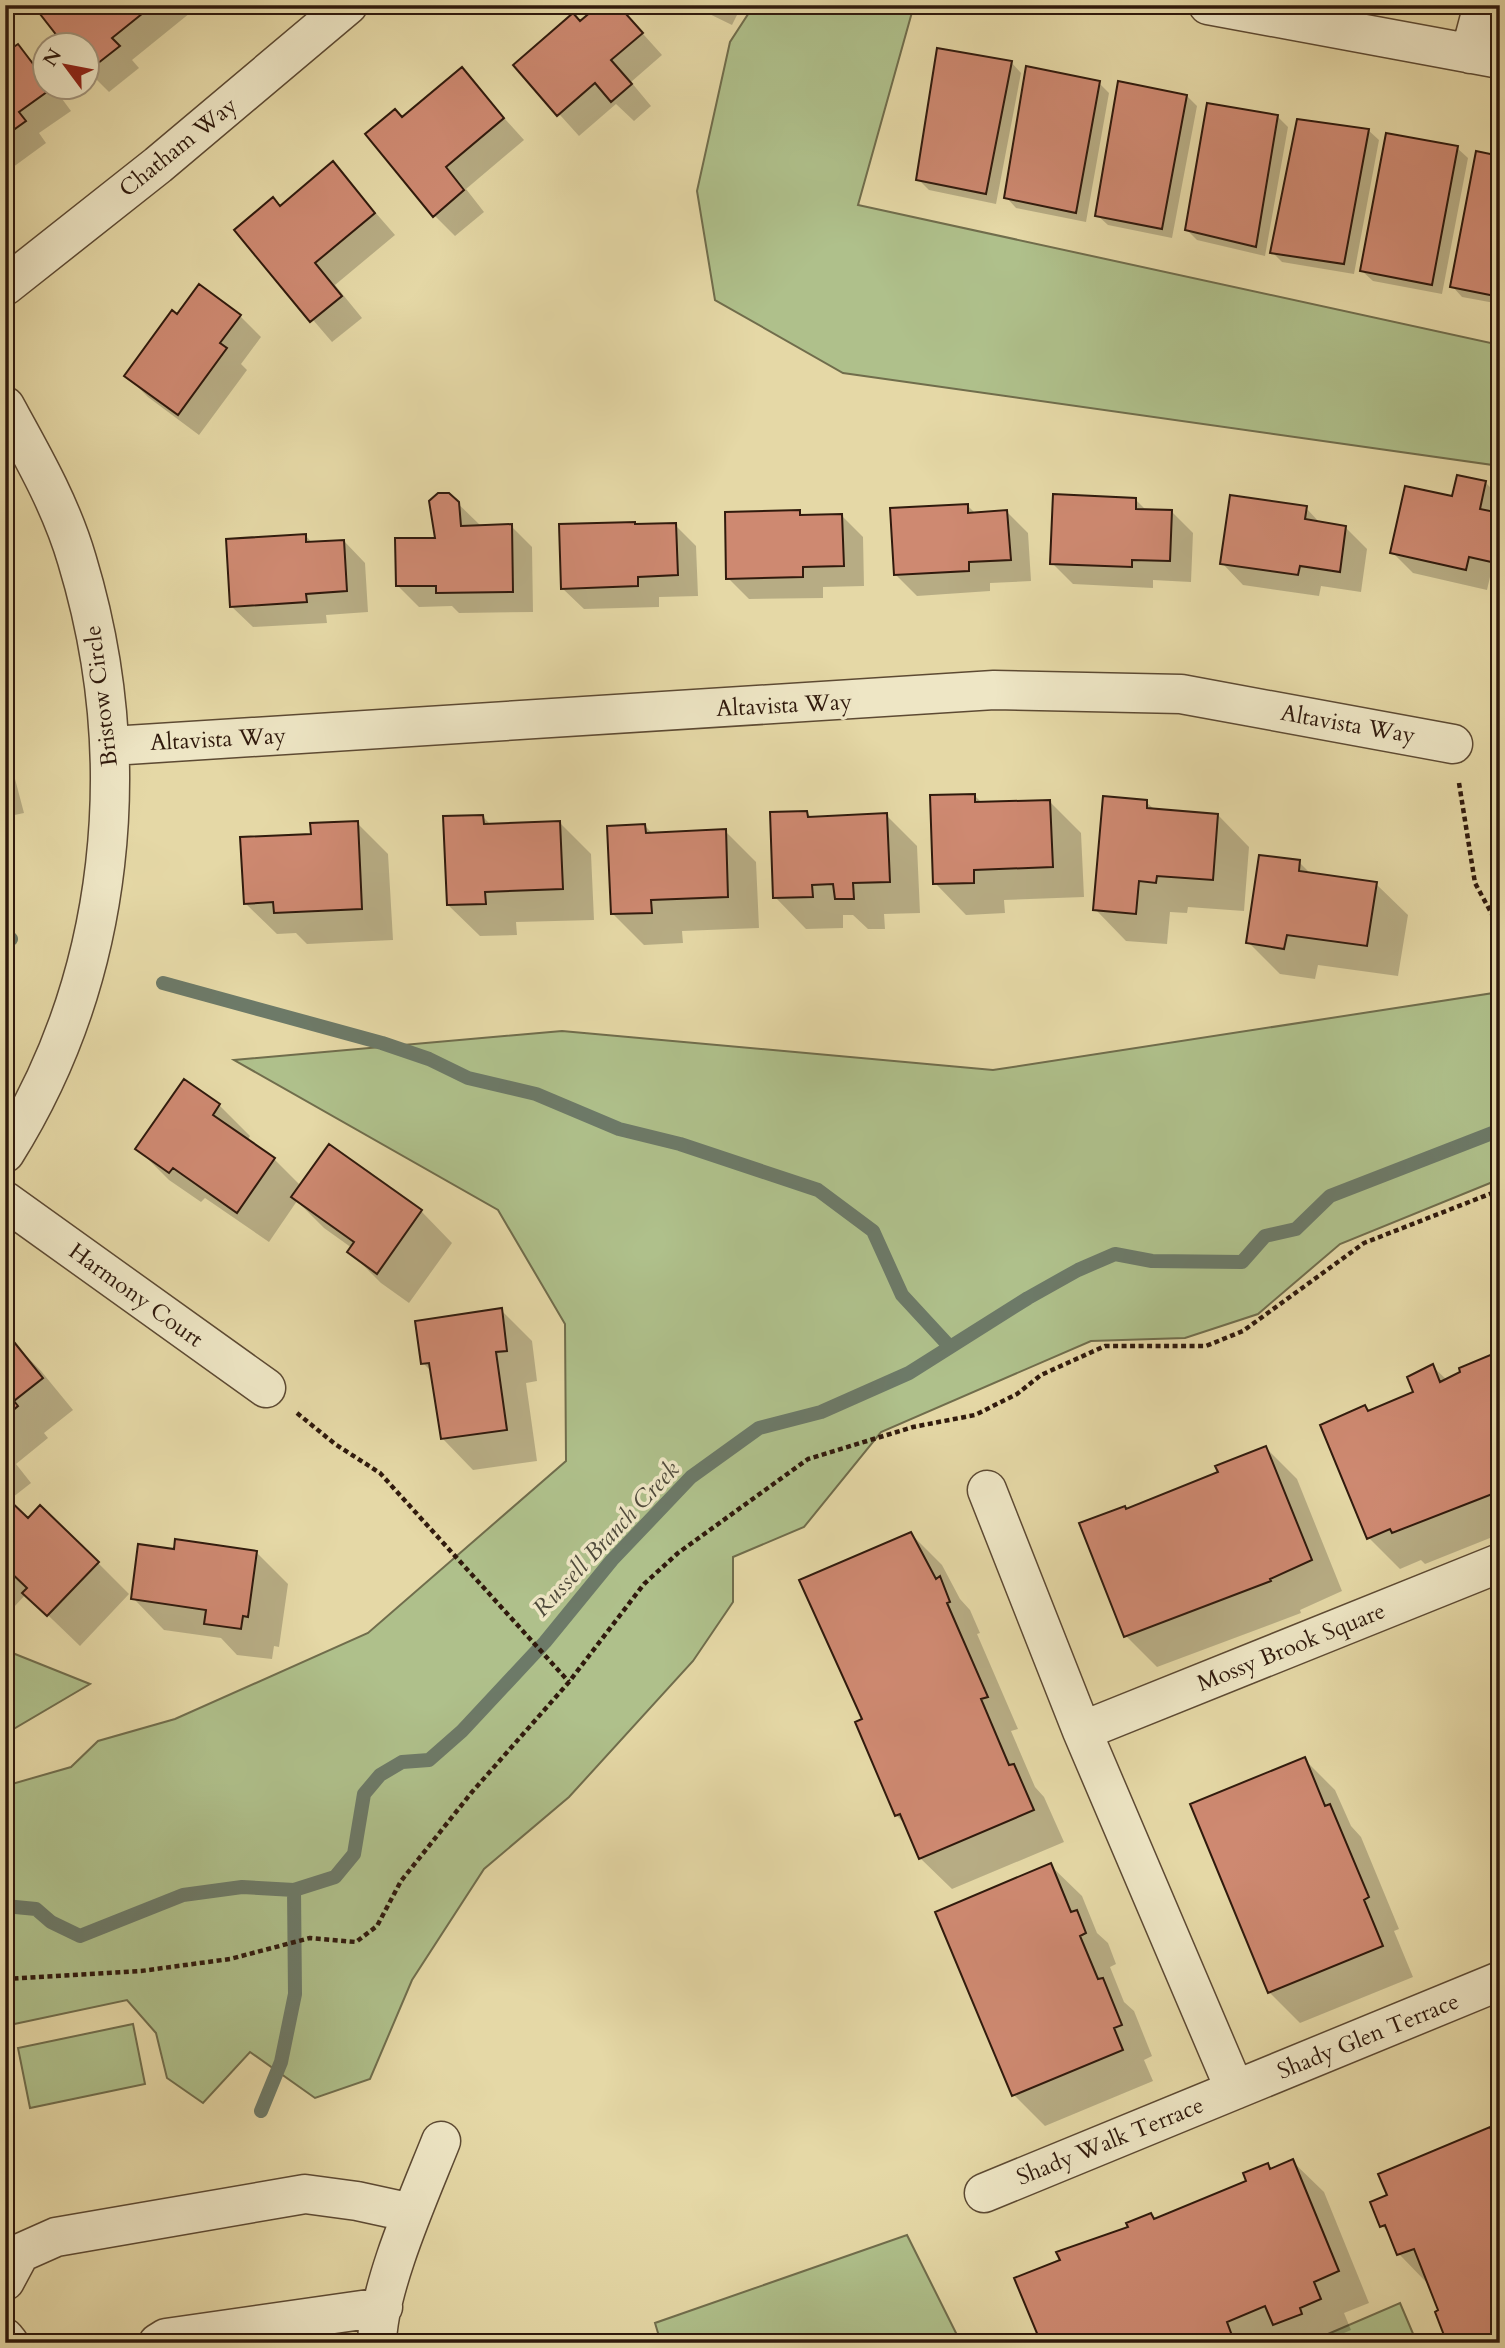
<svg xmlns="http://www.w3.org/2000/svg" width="1505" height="2348" font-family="Cardo,serif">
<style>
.green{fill:#afc08b;stroke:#706d4c;stroke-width:2}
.shadow{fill:#0003}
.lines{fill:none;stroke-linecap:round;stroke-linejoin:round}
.stream{stroke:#6d7a68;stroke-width:14}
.building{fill:#ce8971;stroke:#301a0d;stroke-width:2}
.minor-casing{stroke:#5d4a33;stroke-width:41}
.path{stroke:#301a0d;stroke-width:4.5;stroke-dasharray:5 3.5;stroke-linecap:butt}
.minor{stroke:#eee6c5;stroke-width:38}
.labels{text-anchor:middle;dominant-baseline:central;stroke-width:7;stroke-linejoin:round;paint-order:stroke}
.street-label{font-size:23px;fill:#301a0d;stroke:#eee6c5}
.water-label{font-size:24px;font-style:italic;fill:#4f4a3b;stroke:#eee6c5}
</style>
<rect width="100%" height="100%" fill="#e5d8a6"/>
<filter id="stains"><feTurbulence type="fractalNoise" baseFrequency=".00286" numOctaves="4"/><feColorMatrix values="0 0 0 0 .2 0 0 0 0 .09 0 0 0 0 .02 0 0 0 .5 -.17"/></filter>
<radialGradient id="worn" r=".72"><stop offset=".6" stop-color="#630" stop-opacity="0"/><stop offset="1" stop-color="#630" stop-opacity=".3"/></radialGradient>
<path class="green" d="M754 5H914L858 205 1500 345V466L843 373 715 300 697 191 730 42Z
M1500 992V1179L1340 1244 1258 1314 1185 1338 1091 1341 881 1432 804 1527 733 1557V1602L693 1661 569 1797 484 1869 412 1980 370 2079 315 2098 250 2052 203 2103 167 2078 156 2033 127 2000 5 2026V1786L71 1767 98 1741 175 1719 368 1633 566 1461 565 1324 498 1210 234 1060 562 1031 993 1070Z
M5 1650 90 1684 5 1734Z
M133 2024 145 2084 30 2108 18 2048Z
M907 2235 961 2343H661L655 2323Z
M1400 2303 1417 2343H1307Z"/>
<path class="shadow" d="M36 5H184L190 13 132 60 139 68 109 92 88 71V46Z
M617 5 662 55 631 82 651 106 634 121 616 104 579 136 515 65 581 23Z
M691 5H742L732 25Z
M18 46 46 76V88H54L71 111 39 133 46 143 5 173V56Z
M1011 62 1021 73 996 204 929 190 918 179Z
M461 70 524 140 466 189 484 212 455 236 434 215 402 119Z
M1099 83 1109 93 1086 222 1016 208 1006 197Z
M1187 96 1197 106 1172 238 1108 225 1097 215Z
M1278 117 1288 127 1265 256 1197 240 1187 230Z
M1368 130 1379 140 1354 274 1282 262 1272 252Z
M1457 148 1468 158 1442 294 1373 281 1362 271Z
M1500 157V304L1462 297 1452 286Z
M333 164 395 235 335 285 362 318 332 342 236 230 281 207Z
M177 316H240L261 337 241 364 247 370 199 435 148 397 127 376Z
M1458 477 1486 483 1500 497V579L1490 577 1487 590 1413 573 1392 552 1453 498Z
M448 494 480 525 511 526 532 547 533 612 459 613 452 606 419 607 398 586 437 540Z
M1135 499 1147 511 1172 512 1193 533 1191 582 1153 580V588L1073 584 1052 563Z
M967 505 976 514 1007 512 1028 533 1031 581 990 583V591L917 596 896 575Z
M1306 508 1321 524 1346 528 1367 549 1361 592 1321 586 1319 596 1243 585 1222 563Z
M799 512 805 517 842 516 863 537 864 586 823 587V598L749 599 728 578Z
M675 525 696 546 698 596 659 597V607L584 609 562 588Z
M306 536 313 544 344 541 365 563 368 612 326 615 327 623 253 627 231 606Z
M5 741 24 813 5 817Z
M974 795 982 803 1049 801 1081 833 1084 897 1004 900 1005 913 966 915 935 883Z
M1146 802 1155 810 1218 815 1249 847 1244 911 1188 907 1187 913 1170 912 1167 944 1126 941 1095 909Z
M807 813 813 819 886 815 917 846 920 913 884 914 885 929H868L853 915H843V928L806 929 775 897Z
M483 817 491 825 559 822 591 854 594 920 516 922 517 935 480 936 448 905Z
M357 823 388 854 393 940 307 944 296 933 277 934 245 903 313 836Z
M645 826 653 834 725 831 756 862 759 928 682 931 683 943 644 945 612 913Z
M1299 862 1311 874 1376 884 1408 915 1398 976 1318 965 1315 979 1280 974 1248 942Z
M219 1105 250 1136 247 1141 274 1159 301 1186 421 1211 452 1243 409 1303 381 1283 350 1252 352 1248 324 1228 297 1201 269 1242 205 1198 201 1202 169 1180 138 1149Z
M501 1310 532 1341 537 1381 526 1383 537 1461 473 1470 442 1438 433 1373 423 1363Z
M10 1339 41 1371 73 1410 44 1433 48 1438 16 1464 31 1483 8 1501 28 1521 98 1563 129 1594 80 1646 26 1594 14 1607 5 1599V1343Z
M1500 1352V1534L1425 1564 1421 1560 1400 1569 1369 1538 1365 1407 1370 1412 1416 1393 1432 1366 1447 1380Z
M1266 1448 1297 1479 1342 1591 1300 1610 1301 1613 1157 1667 1126 1636 1127 1510 1220 1473Z
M911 1534 942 1565 960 1599 970 1610 980 1633 977 1634 1018 1729 1011 1731 1035 1787 1044 1797 1064 1842 952 1889 920 1858 907 1826 896 1815 865 1720Z
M175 1551 257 1553 288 1584 279 1647 274 1646 272 1659 237 1655 221 1638 164 1630 133 1598Z
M1304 1759 1335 1790 1351 1826 1361 1837 1399 1929 1394 1931 1413 1977 1300 2023 1269 1992Z
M1050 1865 1082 1896 1097 1933 1108 1943 1116 1964 1110 1967 1124 2002 1134 2011 1152 2056 1144 2060 1153 2081 1045 2126 1014 2095Z
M1490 2129 1500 2139V2343H1450L1428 2284 1399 2254 1391 2235 1382 2226Z
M1292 2161 1324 2192 1369 2303 1344 2313 1351 2330 1330 2339 1331 2343H1293L1290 2340 1283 2343H1042L1062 2261 1151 2215 1156 2220 1248 2182 1267 2165 1272 2170Z"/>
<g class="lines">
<path class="stream" d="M5 937 11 939
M163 983 382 1043 429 1059 468 1078 536 1094 619 1129 680 1144 818 1190 873 1231 902 1295 950 1347
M5 1906 36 1909 51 1922 80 1936 183 1895 242 1887 294 1890 335 1877 354 1854 364 1794 380 1775 402 1762 429 1760 462 1731 545 1642 612 1560 691 1477 759 1428 821 1412 909 1373 1028 1298 1078 1270 1115 1254 1152 1261 1242 1262 1265 1236 1296 1229 1330 1196 1500 1130
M261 2111 281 2062 295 1994 294 1890"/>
</g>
<path class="building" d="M33 5H153L112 38 120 46 88 71V46H65Z
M599 5H618L643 33 611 60 632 84 611 102 595 83 557 116 513 65 573 13 580 21Z
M18 44 46 81V88L51 89 19 112 26 121 5 136V53Z
M937 48 1012 61 986 194 916 180Z
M1026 66 1100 81 1076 213 1004 198Z
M462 67 504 118 446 167 464 190 433 217 365 134 395 109 402 117Z
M1118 81 1187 95 1162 229 1095 216Z
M1207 103 1278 115 1256 247 1185 230Z
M1297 119 1369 129 1344 264 1270 253Z
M1386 133 1458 146 1432 285 1360 271Z
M1476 151 1500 156V297L1450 287Z
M333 161 375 213 315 263 342 296 310 322 234 230 273 197 280 206Z
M199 284 241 315 220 343 227 348 178 415 124 376 172 310 177 314Z
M1457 475 1486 481 1480 509 1500 513V564L1469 557 1466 570 1390 553 1405 486 1452 496Z
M438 493H449L459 502 461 526 512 524 513 592 436 593V586H396L395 538H435L429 501Z
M1053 494 1136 498V509L1172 510 1170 561 1132 560V567L1050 564Z
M1230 495 1307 506 1305 519 1346 526 1340 572 1300 566 1298 575 1220 564Z
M968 504V513L1007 510 1011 560 969 562V571L894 575 890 508Z
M800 510V515L842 514 844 566 803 567V577L726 579 725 512Z
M635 522V524L676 523 678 575 638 577V586L561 589 559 524Z
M306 534V542L344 540 347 591 306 594 307 602 230 607 226 539Z
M975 794V802L1050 800 1053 867 974 870V883L933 884 930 795Z
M1103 796 1147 800V808L1218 814 1213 880 1157 876 1156 883 1139 881 1136 914 1093 910Z
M807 811 808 817 887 813 890 882 853 883 854 899H835L833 884 812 885 813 897 773 898 770 812Z
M483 815 484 824 560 821 563 889 485 892 486 904 447 905 443 816Z
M358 821 362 909 274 913 273 902 244 904 240 837 311 834 310 823Z
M645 824 646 833 726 829 728 897 651 900 652 913 611 914 607 826Z
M1259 855 1300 860 1299 871 1377 882 1367 946 1287 935 1284 949 1246 943Z
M184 1079 220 1104 213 1115 275 1158 237 1213 173 1168 169 1173 135 1149Z
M329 1144 422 1210 377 1274 347 1252 354 1242 291 1197Z
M502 1308 507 1351 496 1352 507 1430 441 1439 429 1363 421 1364 415 1321Z
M10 1337 43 1378 14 1401 18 1406 5 1417V1341Z
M1500 1351V1491L1392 1533 1390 1529 1367 1539 1320 1425 1365 1405 1368 1411 1413 1392 1407 1377 1433 1364 1440 1382 1460 1372 1459 1368Z
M1266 1446 1312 1560 1270 1579 1271 1581 1124 1637 1079 1523 1125 1506 1126 1509 1218 1472 1215 1466Z
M5 1496 28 1518 40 1505 99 1562 47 1616 22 1593 27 1588 5 1567Z
M911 1532 936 1579 940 1576 950 1602 947 1603 988 1697 981 1699 1009 1765 1014 1764 1034 1810 919 1859 900 1814 895 1816 855 1722 862 1719 799 1580Z
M175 1539 257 1551 248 1617 243 1616 241 1629 204 1624 206 1610 131 1599 138 1544 174 1549Z
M1305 1757 1325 1806 1330 1804 1369 1897 1364 1900 1383 1946 1268 1993 1190 1804Z
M1051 1863 1071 1912 1077 1910 1086 1933 1080 1936 1098 1979 1103 1978 1122 2025 1114 2028 1123 2050 1012 2096 935 1912Z
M1490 2127 1500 2150V2343H1447L1435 2312 1438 2310 1414 2249 1397 2255 1385 2225 1380 2227 1370 2202 1387 2195 1378 2174Z
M1293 2159 1339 2271 1314 2282 1321 2299 1300 2308 1302 2314 1273 2325 1265 2306 1227 2322 1234 2341 1229 2343H1172L1171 2340 1163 2343H1041L1014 2278 1060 2260 1056 2252 1128 2227 1126 2223 1151 2213 1154 2219 1246 2181 1243 2173 1268 2163 1270 2169Z"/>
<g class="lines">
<defs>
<path id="minor" d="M1208 5 1500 59
M1470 54 1483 5
M5 286 158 165 348 5
M5 406C32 455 61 505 77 560 137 758 116 976 5 1153
M111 746 994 690 1181 694 1453 744
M5 1201 266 1388
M987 1490 1082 1731 1235 2090
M1082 1731 1500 1563
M984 2193 1500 1981
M5 2281 20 2253 56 2237 305 2194 357 2201 412 2213
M5 2338 9 2343
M158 2343 166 2338 383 2307
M377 2343C378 2287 420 2194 441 2141"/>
</defs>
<use href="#minor" class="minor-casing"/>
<path class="path" d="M1459 783 1475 883 1500 929
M297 1413 335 1444 380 1473 569 1682
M5 1979 141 1971 230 1959 310 1938 356 1942 377 1926 401 1881 472 1792 569 1682 644 1584 678 1553 808 1459 913 1427 975 1415 1017 1394 1041 1375 1105 1346H1206L1243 1331 1364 1243 1500 1190"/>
<use href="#minor" class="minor"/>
</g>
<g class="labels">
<g class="street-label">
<text transform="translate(178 147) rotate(-39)">Chatham Way</text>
<text transform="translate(101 696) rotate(-97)">Bristow Circle</text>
<text transform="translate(784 705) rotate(-3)">Altavista Way</text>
<text transform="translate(1348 724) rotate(10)">Altavista Way</text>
<text transform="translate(218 739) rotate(-3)">Altavista Way</text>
<text transform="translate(136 1295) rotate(36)">Harmony Court</text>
<text transform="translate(1291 1647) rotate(-22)">Mossy Brook Square</text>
<text transform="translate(1368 2036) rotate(-22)">Shady Glen Terrace</text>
<text transform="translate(1110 2141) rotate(-22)">Shady Walk Terrace</text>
</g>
<g class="water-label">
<text transform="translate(606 1539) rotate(-47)">Russell Branch Creek</text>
</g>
</g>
<rect width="1505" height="2348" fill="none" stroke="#e5d8a6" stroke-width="28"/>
<rect x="7" y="7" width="1491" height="2334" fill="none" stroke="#301a0d" stroke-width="3.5"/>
<rect x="14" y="14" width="1477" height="2320" fill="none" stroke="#301a0d" stroke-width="2"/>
<g transform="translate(66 66) rotate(302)"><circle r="33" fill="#eee6c5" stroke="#a2947b" stroke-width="2"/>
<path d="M0-5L12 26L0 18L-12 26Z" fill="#8f2418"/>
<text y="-10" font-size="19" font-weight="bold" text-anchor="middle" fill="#301a0d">N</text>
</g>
<rect width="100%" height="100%" filter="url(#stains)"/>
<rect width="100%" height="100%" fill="url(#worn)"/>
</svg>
